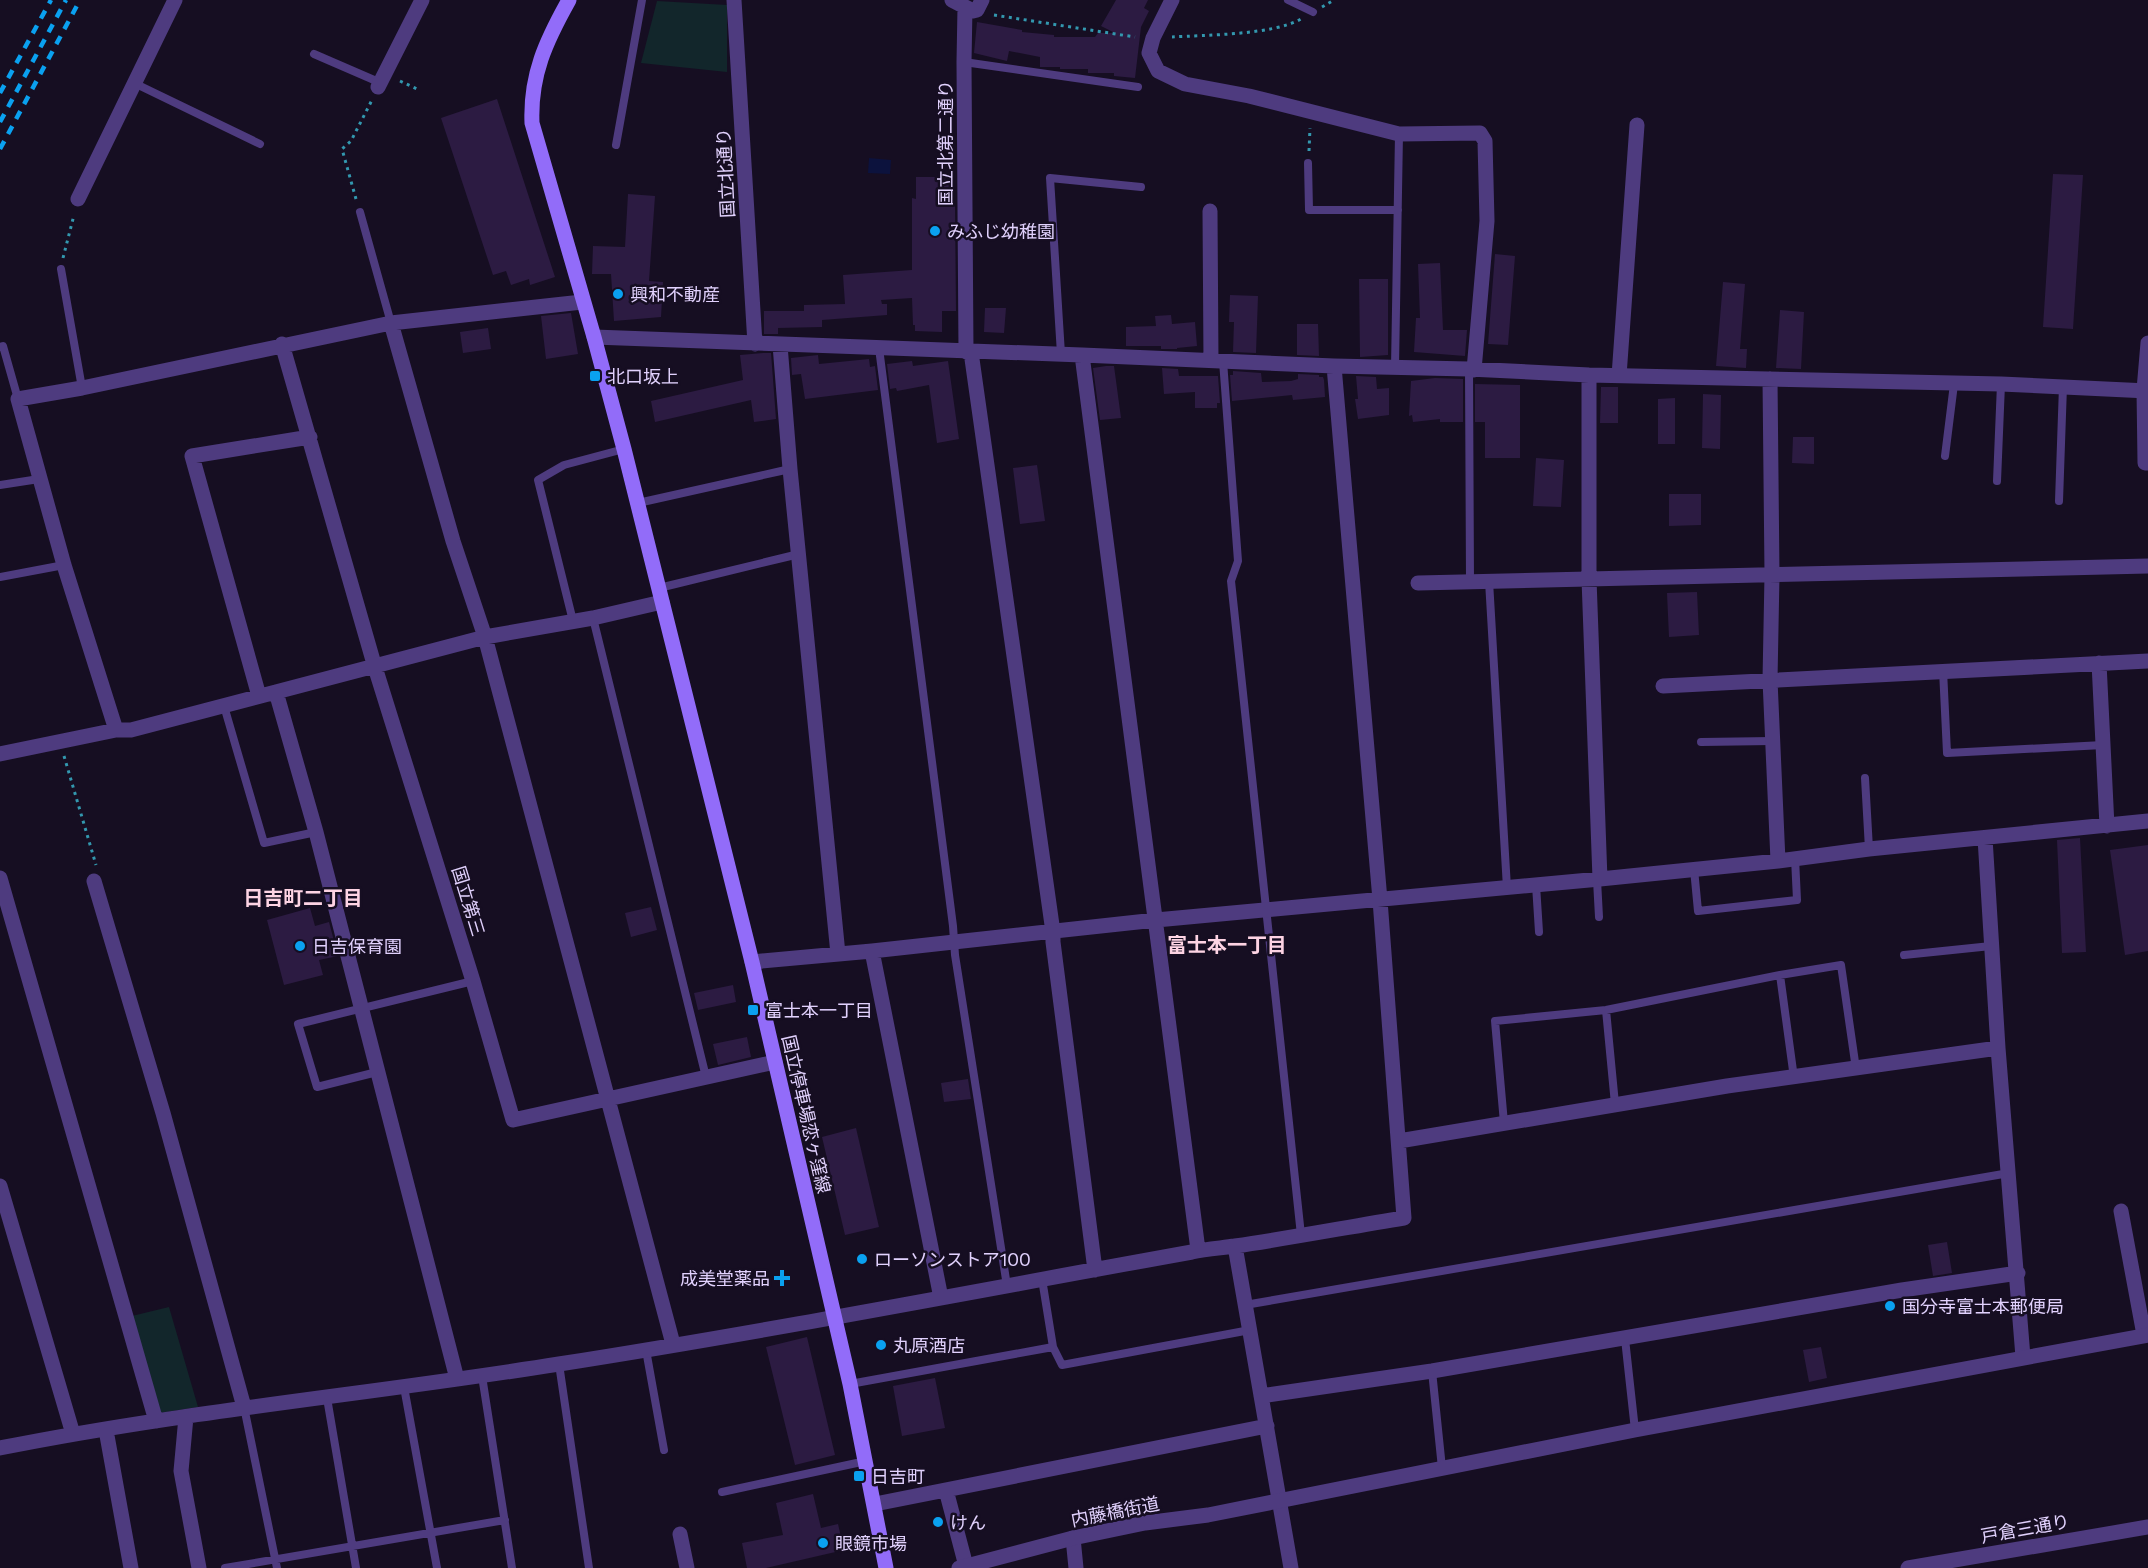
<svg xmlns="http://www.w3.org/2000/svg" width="2148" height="1568" font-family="Commissioner,'Noto Sans JP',sans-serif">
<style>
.green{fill:#12262b}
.water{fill:#0c123d}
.building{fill:#2c1b42}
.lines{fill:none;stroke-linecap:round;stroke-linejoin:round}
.path{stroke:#3398af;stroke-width:3;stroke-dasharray:3 4.5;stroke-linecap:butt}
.service{stroke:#4e3b7f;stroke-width:8}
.minor{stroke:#4e3b7f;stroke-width:15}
.tertiary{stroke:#4e3b7f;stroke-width:15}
.secondary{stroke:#926cf9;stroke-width:15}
.rail{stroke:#0aa1f0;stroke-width:4.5;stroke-dasharray:9 8;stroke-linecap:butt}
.poi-dot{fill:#0aa1f0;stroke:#160e22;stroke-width:2}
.labels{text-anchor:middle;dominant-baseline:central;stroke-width:5;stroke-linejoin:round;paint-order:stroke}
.street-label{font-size:18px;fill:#e1d1fd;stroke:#160e22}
.poi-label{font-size:18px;fill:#e1d1fd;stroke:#160e22;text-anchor:start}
.neighbourhood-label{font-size:20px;font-weight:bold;fill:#fdd3e3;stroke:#160e22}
</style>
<rect width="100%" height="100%" fill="#160e22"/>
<path class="green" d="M657 1 727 5V72L641 63Z
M169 1307 198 1407 159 1413 132 1316Z"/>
<path class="water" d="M869 158 891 160 890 174 868 173Z"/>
<path class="building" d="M1116 0H1148L1144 8 1149 11 1141 27 1135 78 1114 76V73H1088V69H1060V67H1040V57L1009 51 1007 61 974 53 977 22 1022 30V32L1054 35V37H1095L1098 33H1115L1101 26Z
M497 99 555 277 530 285 529 279 511 285 506 271 493 275 441 118Z
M2053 174 2083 175 2073 329 2043 327Z
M916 177H952V205H955L956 311H942V332L915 331V325H913L912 298 881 300 882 304H887V315L822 320V327L778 328V334H764V311H804V305L845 304 843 275 912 270V198L916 199Z
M628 194 655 196 649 281 663 282 661 317 614 321 611 274H592L593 246 625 247Z
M1495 254 1515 256 1508 345 1488 344Z
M1440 263 1443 330H1467L1465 356 1414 352 1416 318H1420L1418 264Z
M1359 279H1388V355L1360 357Z
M1723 282 1745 284 1740 349H1747L1746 368 1716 366Z
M1230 295 1258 296 1256 353 1233 352 1234 322H1229Z
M985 308H1006L1004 333 984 332Z
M1780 310 1804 312 1801 369 1776 368Z
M571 313 578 354 546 359 541 316Z
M1171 315 1172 324 1195 322 1197 346 1177 348V349H1161V346H1126V327L1156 326 1155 316Z
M1297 324H1318L1319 356 1297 355Z
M488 328 491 349 463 353 460 332Z
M763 353H771L776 419 754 422 751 400 655 422 651 401 743 380 740 355Z
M818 355 819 364 869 359 870 367 875 366 878 390 805 399 801 374 792 375 791 358Z
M912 361 913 366 948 361 959 439 937 443 929 385 897 391 896 388 890 389 887 364Z
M1106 366H1114L1121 418 1100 420 1093 368Z
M1162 368 1178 369 1179 376H1218L1220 403H1217V408H1195V392L1164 394Z
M1233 371 1261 373 1262 382 1291 381 1298 379V374L1319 375V377H1323L1324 380 1325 397 1293 400 1292 395 1232 401 1230 375H1233Z
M1356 376 1376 377 1377 389 1389 388V415L1358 419 1355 399H1358Z
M1435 378 1463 379V422H1440V419L1413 422 1412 415 1409 416 1411 381Z
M1475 384 1520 385V458H1485V422H1475Z
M1601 387H1618V423H1600Z
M1703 394 1721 395 1720 449 1702 448Z
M1675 398V444H1658V399Z
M1793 437H1814V464L1792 463Z
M1536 458 1564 460 1561 507 1533 506Z
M1037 465 1045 521 1020 524 1013 468Z
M1669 494H1701V525L1669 526Z
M1697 592 1699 635 1669 637 1667 593Z
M2080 838 2086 952 2062 953 2057 840Z
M2148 845V951L2125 955 2110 850Z
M651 907 657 930 631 937 625 913Z
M310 908 315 926 329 922 338 956 319 960 323 975 284 985 267 920Z
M733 985 736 1002 698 1010 694 993Z
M747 1037 751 1057 718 1065 713 1044Z
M968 1079 971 1099 944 1102 941 1083Z
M856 1128 879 1227 845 1235 822 1137Z
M1947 1242 1952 1273 1933 1276 1928 1245Z
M807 1337 835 1455 795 1465 766 1347Z
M1821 1347 1827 1378 1809 1382 1803 1350Z
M935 1378 945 1428 902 1436 893 1386Z
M813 1494 821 1528 838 1524 844 1550 766 1568H747L742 1543 783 1535 776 1503Z"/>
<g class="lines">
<path class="path" d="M1322 7 1334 0
M994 15 1135 37
M1172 37C1205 35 1273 35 1301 19
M400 81 417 89
M1309 151 1310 128
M356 199 342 149 351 141 372 100
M63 258 74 215
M64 756 96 865"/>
<path class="service" d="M1288 0 1313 12
M314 54 381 83
M964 62 1138 87
M134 83 260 144
M616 145 642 0
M1308 163 1309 210H1398
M360 212 391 323
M61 269 82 388
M0 347 3 346 18 399
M879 348 953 926 955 955 1007 1286
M1061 354 1050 178 1141 187
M1223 361 1238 561 1231 581 1301 1235
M1395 367 1399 134
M1469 369 1470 582
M1945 456 1954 384
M1997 481 2001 384
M0 485 39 479
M2059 501 2063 386
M638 503 790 469
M0 577 64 565
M1489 581 1507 888
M659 588 799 554
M593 618 706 1077
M573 621 538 480 564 465 624 449
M1943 670 1947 753 2103 745
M224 706 264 843 316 832
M1701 742 1772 741
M1865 778 1869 849
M1694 869 1698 911 1797 900 1795 858
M1597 880 1599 917
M1536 885 1539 932
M1904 955 1991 946
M1780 975 1794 1078
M1606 1010 1615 1104
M377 1072 317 1087 298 1024 473 981
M1504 1123 1495 1021 1606 1010 1780 975 1841 965 1856 1069
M1042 1279 1053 1347 1062 1365 1250 1330
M1245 1305 2009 1173
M1625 1339 1635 1430
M646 1350 664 1450
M559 1364 589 1568
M1432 1371 1442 1468
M482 1376 512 1568
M850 1384 1053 1347
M404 1387 437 1568
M327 1398 356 1568
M244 1407 277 1568
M722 1492 866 1461
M225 1568 505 1520"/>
<path class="minor" d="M734 0 755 344
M952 0 973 11 977 10 982 0
M1172 0 1153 38 1149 53 1158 71 1185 84 1249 96 1399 134 1480 133 1485 141 1487 221 1474 370
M965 7 964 62 966 352
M378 87 422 0
M78 199 175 0
M1210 211 1211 361
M391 323 453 541 485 637 673 1344
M594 337 1082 355 1334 366 1469 369 1589 375 2001 384 2148 391
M2148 343 2144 390 2145 463H2148
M282 344 374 664 473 981 513 1120 775 1062
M780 345 790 469 838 954
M971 352 1053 932V942L1095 1270
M1082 355 1198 1250
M1589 375V579L1600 879
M1619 376 1637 125
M1770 379 1772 575 1770 680 1778 861
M1418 583 2148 566
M2099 663 2107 826
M1663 686 2148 661
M276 692 316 832 457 1379
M259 696 192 456 310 437
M116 730 64 565 18 399 82 388 391 323 582 302
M0 754 116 730H131L485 637 593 618 662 602
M1985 838 1998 1048 2023 1357
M0 878 156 1421
M94 881 163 1113 244 1407
M872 951 941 1298
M752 962 872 951 1156 920 1600 879 1778 861 1869 849 2148 821
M1399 1141 1727 1086 1998 1048
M0 1186 73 1434
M2121 1211 2144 1335
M1235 1246 1291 1568
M1261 1396 1432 1371 1902 1290 2018 1273
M186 1417 181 1471 199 1568
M106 1430 131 1568
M0 1448C185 1411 372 1394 559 1364 770 1331 981 1290 1192 1252 1206 1249 1221 1248 1235 1246 1291 1238 1348 1227 1404 1218L1380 900 1334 366
M946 1490 966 1566
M875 1504 1267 1426
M680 1534 687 1568
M1073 1538 1076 1568
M1908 1568 2148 1527"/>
<path class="tertiary" d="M959 1568 1073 1538 1145 1523 1208 1515 1635 1430 2148 1335"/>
<path class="secondary" d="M569 0C546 41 530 75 532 123L594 337 624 449 752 962 850 1384 886 1568"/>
<path class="rail" d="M0 93 51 0
M0 122 66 0
M0 149 80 0"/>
</g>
<g class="poi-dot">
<circle cx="935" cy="231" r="6"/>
<circle cx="618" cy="294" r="6"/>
<rect x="589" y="370" width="12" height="12" rx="3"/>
<circle cx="300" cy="946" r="6"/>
<rect x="747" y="1004" width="12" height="12" rx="3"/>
<circle cx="862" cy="1259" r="6"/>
<path d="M779 1269h6v6h6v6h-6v6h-6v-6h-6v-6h6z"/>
<circle cx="1890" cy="1306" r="6"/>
<circle cx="881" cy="1345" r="6"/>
<rect x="853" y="1470" width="12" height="12" rx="3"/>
<circle cx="938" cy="1522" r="6"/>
<circle cx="823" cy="1543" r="6"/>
</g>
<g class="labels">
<g class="street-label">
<text transform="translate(945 143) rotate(-90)">国立北第二通り</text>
<text transform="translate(725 173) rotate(-93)">国立北通り</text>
<text transform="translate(469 901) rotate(73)">国立第三</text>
<text transform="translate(807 1114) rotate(77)">国立停車場恋ヶ窪線</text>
<text transform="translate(1115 1511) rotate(-11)">内藤橋街道</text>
<text transform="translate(2025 1528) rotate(-10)">戸倉三通り</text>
</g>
<g class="poi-label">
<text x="947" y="231">みふじ幼稚園</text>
<text x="630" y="294">興和不動産</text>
<text x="607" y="376">北口坂上</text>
<text x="312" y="946">日吉保育園</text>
<text x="765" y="1010">富士本一丁目</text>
<text x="874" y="1259">ローソンストア100</text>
<text x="770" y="1278" text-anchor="end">成美堂薬品</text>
<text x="1902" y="1306">国分寺富士本郵便局</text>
<text x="893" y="1345">丸原酒店</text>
<text x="871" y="1476">日吉町</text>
<text x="950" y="1522">けん</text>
<text x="835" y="1543">眼鏡市場</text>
</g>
<g class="neighbourhood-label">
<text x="303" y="897">日吉町二丁目</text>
<text x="1227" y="944">富士本一丁目</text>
</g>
</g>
</svg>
